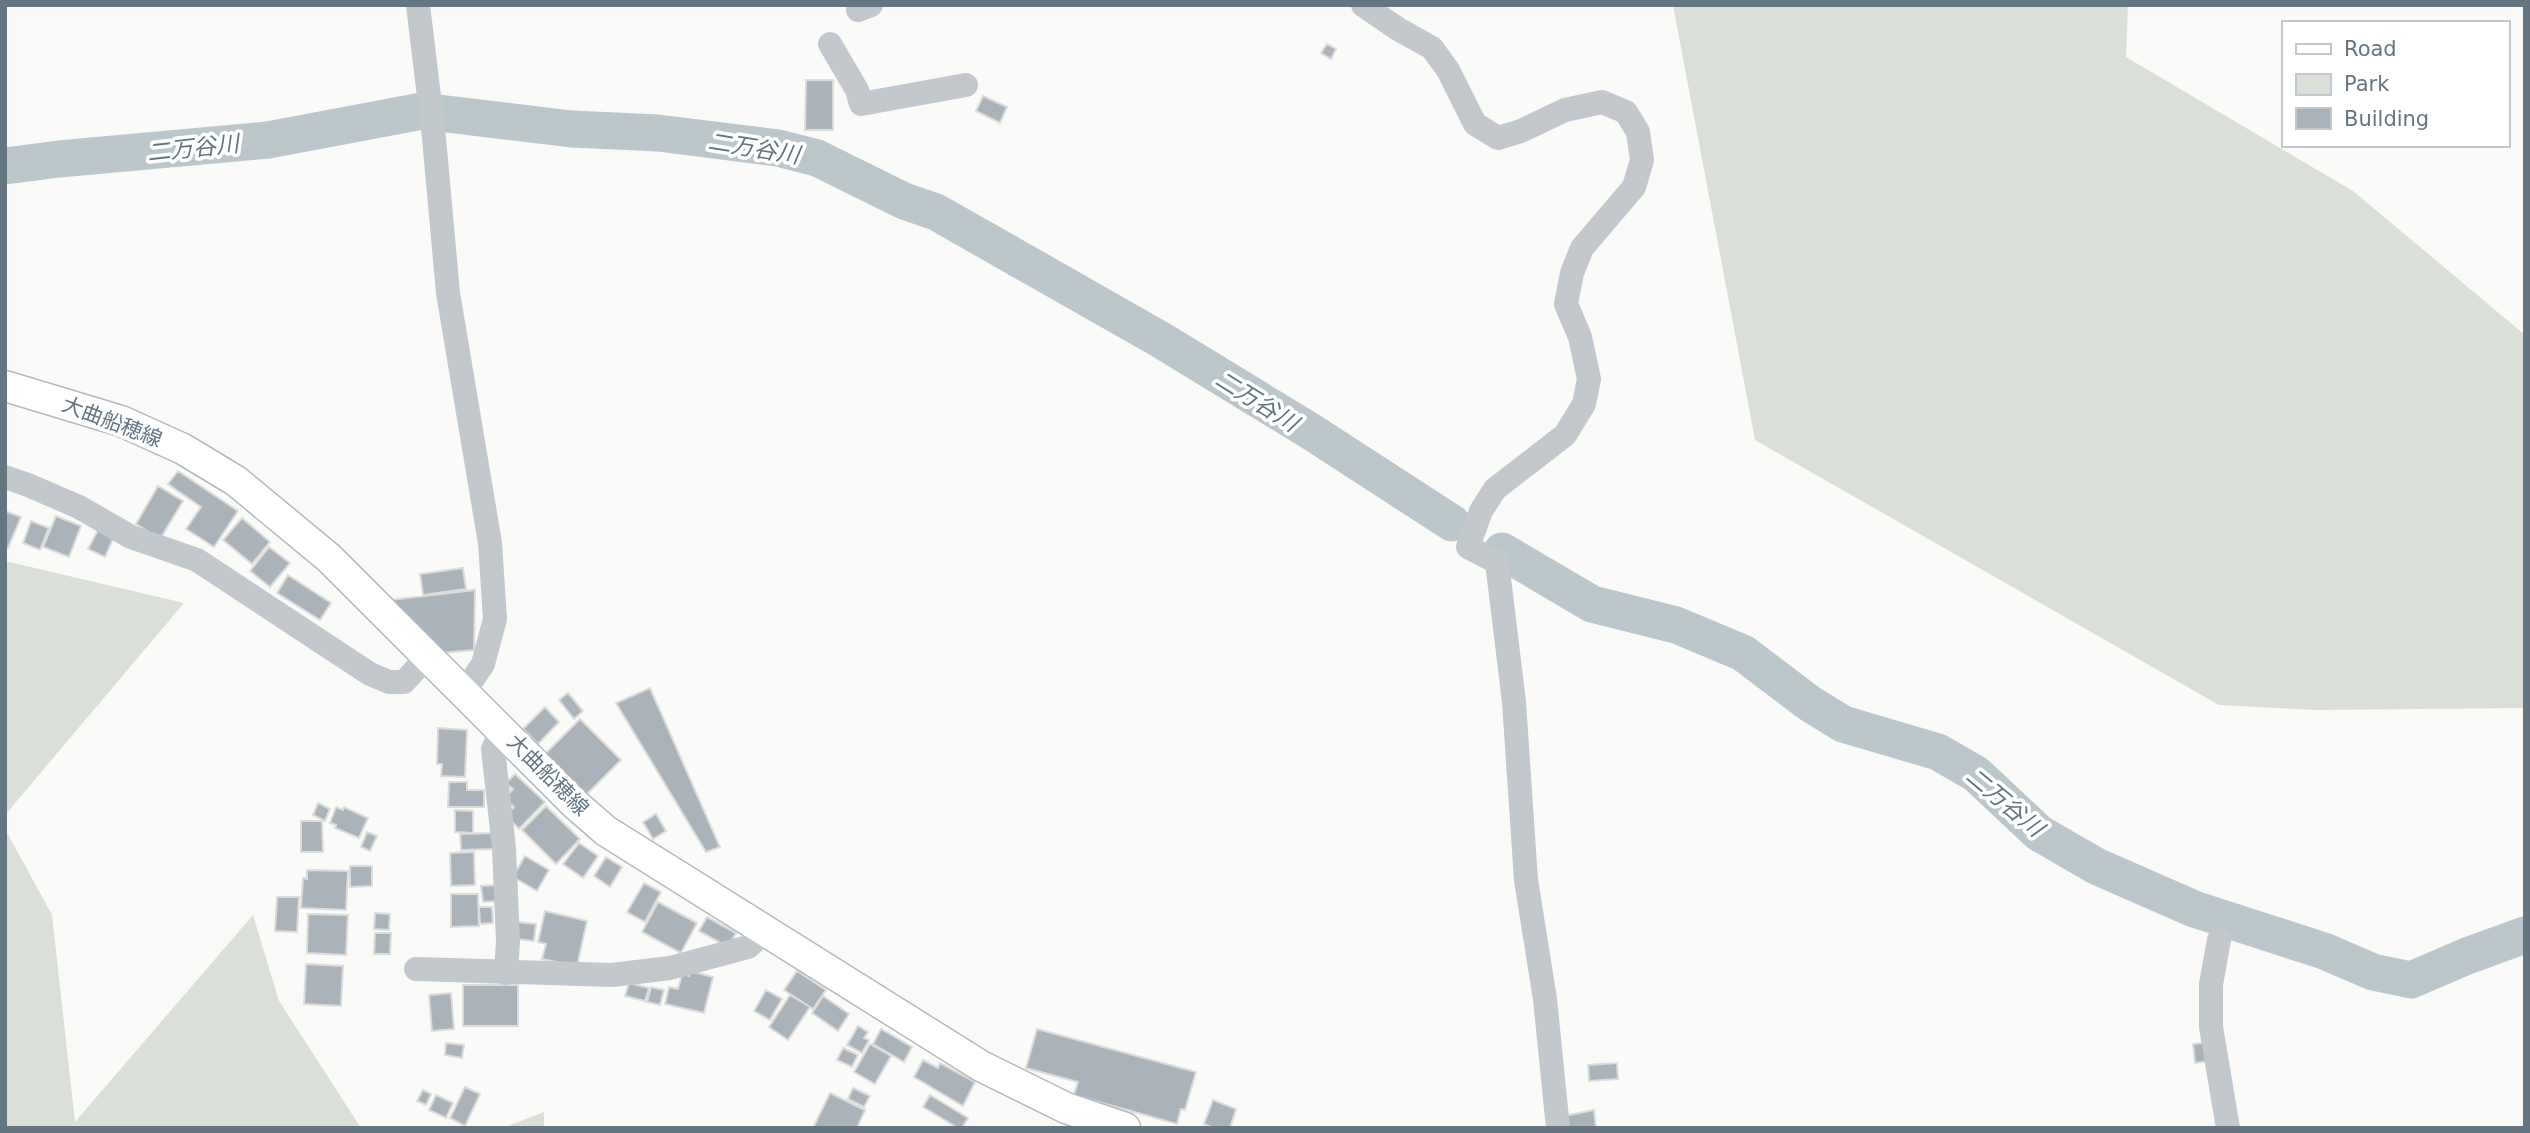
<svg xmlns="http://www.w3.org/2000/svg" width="2530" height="1133" font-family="'DejaVu Sans','Noto Sans JP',sans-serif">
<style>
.green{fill:#dadfd7}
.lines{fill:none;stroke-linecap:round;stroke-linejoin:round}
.river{stroke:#bbc7cb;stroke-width:37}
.building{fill:#aab3b9;stroke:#dcdcda;stroke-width:2}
.major-casing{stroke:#b5babe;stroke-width:33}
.minor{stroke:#c3c8cc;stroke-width:24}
.major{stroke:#fff;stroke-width:30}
.labels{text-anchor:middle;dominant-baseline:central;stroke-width:7;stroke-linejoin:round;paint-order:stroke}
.street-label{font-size:21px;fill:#657683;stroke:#fff}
.water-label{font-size:23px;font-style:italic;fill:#60757c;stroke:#fff}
</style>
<rect width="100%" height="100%" fill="#fafaf8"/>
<path class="green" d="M1673 5H2128L2126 57 2353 191 2525 335V708L2317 710 2219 705 1755 440Z
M5 561 184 603 5 815Z
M5 829 52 915 75 1122 253 915 279 1001 361 1128H5Z
M544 1112V1128H502Z"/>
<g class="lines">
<path class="river" d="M5 166 59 159 268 140 422 111 572 129 658 133 778 148 817 158 904 201 936 212 1161 340 1310 431 1452 523
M1502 551 1592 604 1676 625 1743 653 1809 703 1843 724 1938 752 1976 774 2039 833 2096 866 2194 909 2324 951 2373 972 2411 980 2467 956 2525 935"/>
</g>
<path class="building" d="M1327 44 1336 49 1331 59 1321 53Z
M806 80H833V130H805Z
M983 96 1007 107 1000 123 976 111Z
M178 471 238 511 214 547 186 529 201 507 168 484Z
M158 486 183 501 160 539 136 524Z
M5 511 21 517 8 548 5 547Z
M56 516 81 526 69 557 43 547Z
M242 518 270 542 252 564 223 540Z
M31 521 49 528 40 550 23 543Z
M98 530 114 537 105 557 88 549Z
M269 547 290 563 270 587 250 571Z
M463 568 466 589 423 595 420 574Z
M288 575 331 603 320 620 277 593Z
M475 590 474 650 439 653 390 600Z
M650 688 720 847 706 852 616 703Z
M568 693 583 711 574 719 559 700Z
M545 707 559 722 538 744 523 729Z
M580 719 621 760 584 797 543 756Z
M438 728 467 730 465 777 441 776 442 764H437Z
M515 774 545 802 519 829 506 816 514 807 505 798 513 789 506 783Z
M449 782H467V790H484V807H448Z
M318 803 330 809 325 821 313 815Z
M546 806 580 839 556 864 522 830Z
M336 807 343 810 344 807 368 818 359 838 335 828 336 825 330 823Z
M455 810 473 811V833L455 832Z
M656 814 666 831 653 839 643 822Z
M301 821H322L323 852H301Z
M367 832 377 836 370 851 361 847Z
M494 833V849L461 850 460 834Z
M579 843 598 856 583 878 563 864Z
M474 852 475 885 451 886 450 853Z
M525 856 549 870 537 891 513 877Z
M606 857 622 867 610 887 594 876Z
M350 866H372V886L350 887Z
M307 870 348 871 346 910 301 908 303 878 307 879Z
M644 883 661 892 645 922 627 912Z
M498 885 499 901 483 902 481 886Z
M451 894H478L479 926 451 927Z
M277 897H299L297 932 275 931Z
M658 902 697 923 681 953 642 932Z
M479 907H492L493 923 480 924Z
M545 911 587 921 577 966 542 959 546 944 538 942Z
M375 913 390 914 389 930 374 929Z
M308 914 348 915 346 955 307 953Z
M707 917 736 933 728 947 699 931Z
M517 922 536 924 534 941 516 939Z
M375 933H391L390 954H374Z
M306 964 343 966 341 1006 304 1004Z
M690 971 713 977 704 1013 665 1004 669 987 678 989 682 974 689 976Z
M797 971 826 990 813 1009 784 990Z
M629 983 649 988 645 1001 625 996Z
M463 985H518V1026H463Z
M651 987 664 990 660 1005 647 1002Z
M766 990 782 999 770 1020 754 1011Z
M451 993 454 1029 432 1031 429 995Z
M790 995 810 1007 788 1040 769 1027Z
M823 996 849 1014 838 1031 812 1013Z
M858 1026 868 1032 864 1038 869 1040 862 1053 847 1045Z
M881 1029 912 1047 904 1062 873 1044Z
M1037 1029 1196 1072 1185 1110 1181 1109 1177 1124 1074 1095 1078 1082 1026 1068Z
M2209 1042 2211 1061 2195 1063 2193 1044Z
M446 1043 464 1045 462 1058 445 1055Z
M870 1044 891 1056 875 1084 854 1072Z
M843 1048 858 1055 852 1067 837 1060Z
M923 1060 938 1068 940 1063 975 1082 963 1106 914 1077Z
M1617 1063 1618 1079 1589 1081 1588 1065Z
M465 1087 480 1094 465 1126 450 1118Z
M853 1088 870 1096 864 1107 848 1099Z
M423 1090 431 1094 426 1105 417 1101Z
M830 1093 865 1110 857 1128H813Z
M436 1095 453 1103 446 1118 429 1110Z
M930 1095 968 1118 962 1128H958L923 1107Z
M1213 1100 1236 1109 1230 1128H1214L1204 1124Z
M1594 1110 1596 1128H1558L1564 1116Z"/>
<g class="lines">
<defs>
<path id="major" d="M5 386 121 421 183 449 236 481 329 558 576 805 606 831 981 1066 1066 1108 1125 1128"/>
</defs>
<use href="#major" class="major-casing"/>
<path class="minor" d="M418 5 434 138 448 293 490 543 495 619 483 664 464 692
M1363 5 1398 29 1432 48 1448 70 1475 124 1498 138 1521 131 1565 110 1602 102 1626 112 1638 132 1642 160 1634 187 1582 248 1572 273 1566 304 1580 337 1589 379 1584 404 1565 435 1495 489 1481 511 1468 547 1497 562 1514 702 1526 880 1545 999 1558 1128
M858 10 871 5
M830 44 857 90 861 104 966 85
M5 477 28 485 79 507 131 537 197 560 370 674 389 682H404L427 657
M502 730 493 749 504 848 508 941 506 973
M2219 940 2211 984V1027L2228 1128
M416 969 612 975 670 968 748 947 766 931"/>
<use href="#major" class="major"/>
</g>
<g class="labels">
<g class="street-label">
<text transform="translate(112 422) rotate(21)">大曲船穂線</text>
<text transform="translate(548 775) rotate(45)">大曲船穂線</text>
</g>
<g class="water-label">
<text transform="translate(193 148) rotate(-6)">二万谷川</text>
<text transform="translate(754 148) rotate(9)">二万谷川</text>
<text transform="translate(1257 401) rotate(32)">二万谷川</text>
<text transform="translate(2005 802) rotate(40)">二万谷川</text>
</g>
</g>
<rect width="2530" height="1133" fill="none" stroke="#657683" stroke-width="14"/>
<rect x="2282" y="21" width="228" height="126" fill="#ffffff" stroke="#c1c8cd" stroke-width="2"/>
<rect x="2296" y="44" width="35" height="10" fill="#ffffff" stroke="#c1c8cd" stroke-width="2"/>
<text x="2344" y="56" font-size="21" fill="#657683">Road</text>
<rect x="2296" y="74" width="35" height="21" fill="#dadfd7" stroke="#c1c8cd" stroke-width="2"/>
<text x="2344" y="91" font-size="21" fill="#657683">Park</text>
<rect x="2296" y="108" width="35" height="21" fill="#aab3b9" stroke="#c1c8cd" stroke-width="2"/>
<text x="2344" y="126" font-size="21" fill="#657683">Building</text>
</svg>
